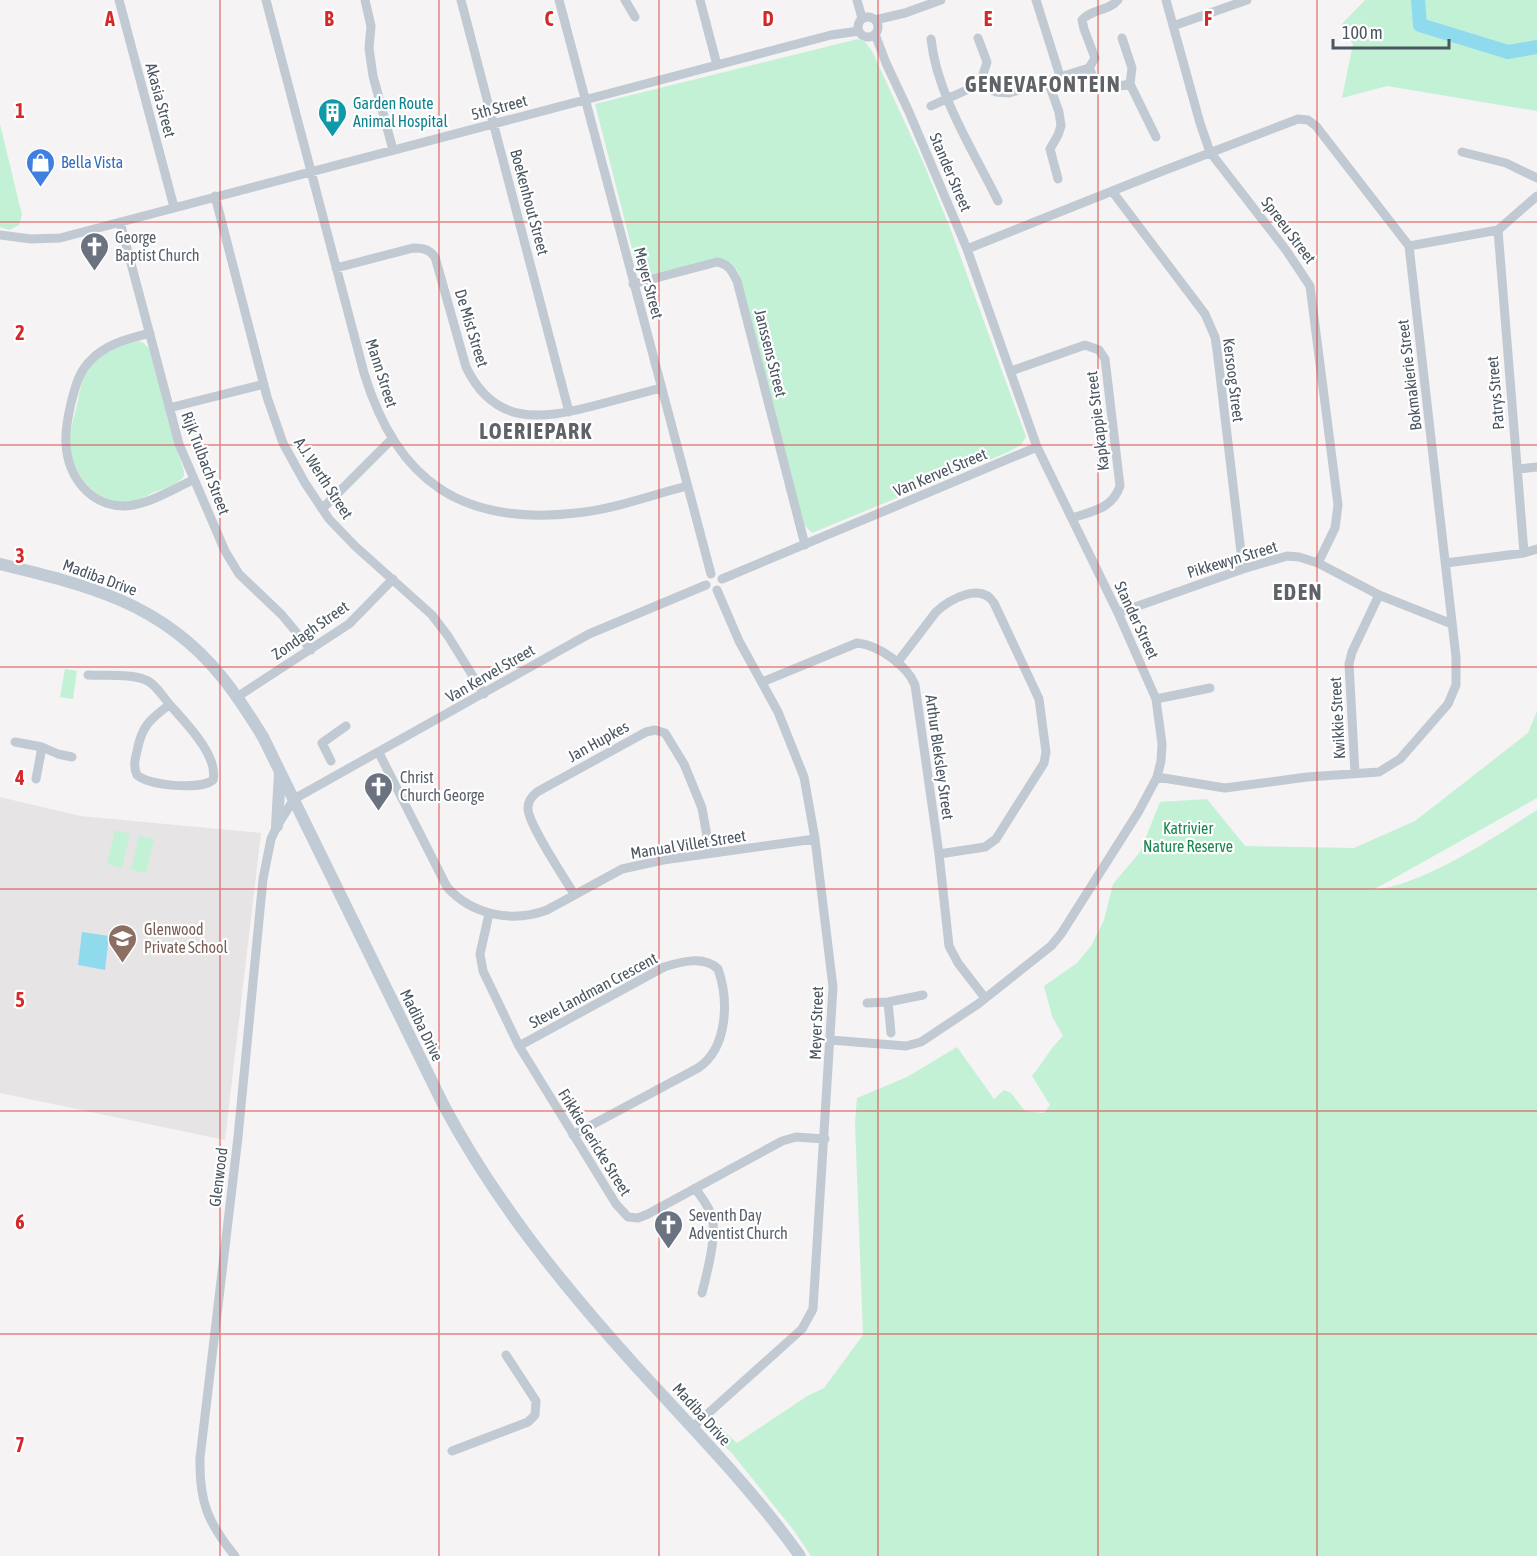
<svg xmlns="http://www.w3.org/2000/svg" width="1537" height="1556" font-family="'Asap Condensed',sans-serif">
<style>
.education{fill:#e6e4e5}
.green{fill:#c3f1d5}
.water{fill:#90daee}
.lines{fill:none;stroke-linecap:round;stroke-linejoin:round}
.river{stroke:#90daee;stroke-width:14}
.street{stroke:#c1cad2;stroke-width:9}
.secondary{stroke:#c1cbd6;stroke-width:12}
.grid{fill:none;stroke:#d62828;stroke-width:1.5;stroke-opacity:0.55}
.labels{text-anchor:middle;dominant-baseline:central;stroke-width:4.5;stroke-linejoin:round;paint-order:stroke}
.street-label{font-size:16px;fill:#4a5661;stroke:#fff}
.culture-label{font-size:16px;fill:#0d838f;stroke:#fff;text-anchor:start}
.shop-label{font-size:16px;fill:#366cbe;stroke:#fff;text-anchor:start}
.worship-label{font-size:16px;fill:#5b616d;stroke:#fff;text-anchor:start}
.park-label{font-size:16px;fill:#17864f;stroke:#fff}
.education-label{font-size:16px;fill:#785e54;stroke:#fff;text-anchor:start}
.district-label{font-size:22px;font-weight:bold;letter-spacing:1.5px;fill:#5f6368;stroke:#fff}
.grid-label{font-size:20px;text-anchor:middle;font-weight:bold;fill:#d62828;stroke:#fff;stroke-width:4.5;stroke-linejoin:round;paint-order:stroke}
</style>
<rect width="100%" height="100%" fill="#f5f3f3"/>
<path class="education" d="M0 797 80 816 261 833 225 1140 0 1093Z"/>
<path class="green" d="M1365 0H1537V111L1387 86 1342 98 1353 44 1341 25Z
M858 39 865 42 872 51 923 162 950 228 1026 437 1021 445 1008 452 812 533 804 525 738 271 731 263 718 258 650 275H641L638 272 595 104Z
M0 124 22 215 19 225 9 230 0 227Z
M138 341 142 342 149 348 172 435 184 471V476C178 485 162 489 152 493 145 497 138 501 131 502 96 505 71 475 70 441 70 430 74 417 77 405 80 391 81 378 90 367 103 351 120 346 138 341Z
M65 669 77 671 73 699 60 697Z
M1537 711V798L1373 890C1422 886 1495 837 1537 810V1556H811L795 1532 731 1452 714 1438 707 1429 708 1424 712 1421 737 1443 809 1395 824 1388 863 1335 855 1122 857 1098 907 1077 957 1047 994 1099 1004 1090 1011 1093 1025 1111 1044 1113 1050 1105 1032 1076C1043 1063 1050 1048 1063 1036L1052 1016 1044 986 1077 963 1091 946 1104 920 1113 884 1140 852 1160 802 1207 799 1245 846 1354 848 1415 821 1528 733Z
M115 830 130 834 122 868 107 864Z
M139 836 154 839 146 873 131 870Z"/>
<path class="water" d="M82 932 109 936 105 970 78 965Z"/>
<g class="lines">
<path class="river" d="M1418 0 1420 25 1508 52 1537 47"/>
<path class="street" d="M119 0 174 207
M266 0 364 373C397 482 463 526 576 513 612 510 651 495 687 486
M365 0 371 26 369 48 373 76 393 150
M461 0 569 412
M559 0 711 574
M625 0 635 17
M700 0 717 65
M857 0 862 18
M1036 0 1060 76
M1166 0 1200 123 1210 152 1286 250 1310 286 1338 505 1335 528 1318 563
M858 27a10 10 0 1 1 20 0a10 10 0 1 1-20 0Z
M875 20 905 13 941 0
M1173 26 1247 0
M978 38 987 62 980 84
M1122 38 1132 68 1130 84
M931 39C937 95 973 150 998 201
M1089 68 1095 58 1084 29 1082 20C1091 9 1109 11 1118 0
M1048 81 1059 112 1061 126 1058 135 1050 149 1058 179
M931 106 980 84 996 92 1009 93 1089 68 1096 83 1104 89 1130 84 1156 137
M1462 152 1506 163 1537 178
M1112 191 1205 314 1215 337 1217 350 1243 569
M215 196 267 397 283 443 305 483 329 519 355 546 432 615 448 636 484 694
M120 222 179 444 225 551 239 574 282 615 311 650
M1498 230 1524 553
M0 235 31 239 60 238 831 35 859 31
M1409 246 1498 230 1537 196
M967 249 1160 172 1298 119 1308 120 1316 126 1409 246 1456 657V685L1448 704 1400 759 1379 772 1307 777 1225 788 1157 777
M336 268 413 248C423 248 429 249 435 257L466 367C494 425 539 420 593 406 616 400 638 394 661 388
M633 284 717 262C729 264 732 271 737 281L805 545
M150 333C127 339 105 344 89 362 78 374 75 388 71 403 68 416 65 431 66 444 68 477 90 506 125 506 148 505 173 489 193 480
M1011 371 1085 345 1099 350 1105 359 1120 486C1112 509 1093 511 1072 518
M169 408 264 384
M1518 469 1537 467
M322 509 392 439
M1446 563 1524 553 1537 549
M722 579 1037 447
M1118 613 1243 569 1287 556 1299 557 1318 563 1379 595 1452 624
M897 663 936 612C950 599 981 582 994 603L1039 699 1046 752 1044 763 996 839 985 847 939 854
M88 675C104 676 134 673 148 681 157 686 163 697 170 705 185 722 219 756 213 780 201 790 149 786 137 775 133 767 135 759 137 751 142 726 149 720 169 705
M762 682 857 643C878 645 907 665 915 685L939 854 949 946 958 963 985 998
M237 697 349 624 393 579
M1156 699 1210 688
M15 742 42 747
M379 753 447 887C472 915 512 923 547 910L622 869 663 860 815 839
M331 761 322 743 346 726
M1355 773 1349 664 1352 652 1379 595
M36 779 42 747 58 754 72 757
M574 894C565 879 527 822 528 808 528 801 532 796 537 792L646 732 655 730 665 733 684 764 702 808 710 853
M489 914 480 954 483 971 519 1046 616 1204 628 1217 638 1218 648 1214 782 1141 796 1137 825 1139
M888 1002 891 1033
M867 1003 888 1002 923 995
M830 1040 906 1046 921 1042 978 1004 1051 946 1061 934 1139 811 1157 777 1161 761 1162 744 1156 699 1118 613 1037 447 967 249 909 112 886 63 875 34
M519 1046 664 967C680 962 704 955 718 969 729 1000 728 1048 698 1068L573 1135
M695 1188C701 1197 709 1206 712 1217 717 1236 707 1273 702 1293
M693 1427 802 1329 813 1309 833 987 815 839 804 777 778 712 739 641 717 590
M452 1451 528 1422 535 1415 536 1401 506 1355
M235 1556C208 1523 199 1502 200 1458L238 1137 263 879 271 839 277 826 294 799 589 634 706 585"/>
<path class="secondary" d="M0 564C87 585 162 603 221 676 237 695 250 716 263 737L443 1104C494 1200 561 1283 633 1363 690 1426 751 1487 800 1556
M277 826 280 773"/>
</g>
<path class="grid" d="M220 0V1556M439 0V1556M659 0V1556M878 0V1556M1098 0V1556M1317 0V1556M0 222H1537M0 445H1537M0 667H1537M0 889H1537M0 1111H1537M0 1334H1537"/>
<defs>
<symbol id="building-pin" viewBox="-11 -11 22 30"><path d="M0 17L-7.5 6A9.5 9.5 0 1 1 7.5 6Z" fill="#0f9aa8" stroke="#fff"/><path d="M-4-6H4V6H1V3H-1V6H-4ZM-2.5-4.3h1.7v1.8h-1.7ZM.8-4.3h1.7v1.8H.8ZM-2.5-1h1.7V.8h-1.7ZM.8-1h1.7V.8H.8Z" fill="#fff"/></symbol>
<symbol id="shop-pin" viewBox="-11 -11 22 30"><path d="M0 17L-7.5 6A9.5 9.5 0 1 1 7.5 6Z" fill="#3f7fe0" stroke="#fff"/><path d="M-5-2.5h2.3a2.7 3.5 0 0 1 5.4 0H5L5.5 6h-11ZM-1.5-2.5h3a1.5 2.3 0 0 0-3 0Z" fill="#fff"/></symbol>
<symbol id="church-pin" viewBox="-11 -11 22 30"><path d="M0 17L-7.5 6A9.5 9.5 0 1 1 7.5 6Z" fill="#6b7280" stroke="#fff"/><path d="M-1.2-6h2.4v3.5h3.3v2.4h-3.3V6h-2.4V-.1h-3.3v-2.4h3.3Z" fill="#fff"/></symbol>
<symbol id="school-pin" viewBox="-11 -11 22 30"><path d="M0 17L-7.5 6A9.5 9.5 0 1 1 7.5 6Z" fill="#8d6e63" stroke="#fff"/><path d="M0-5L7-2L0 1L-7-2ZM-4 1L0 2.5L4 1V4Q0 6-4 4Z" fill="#fff"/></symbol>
</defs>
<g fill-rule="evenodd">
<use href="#building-pin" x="316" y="96" width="33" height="45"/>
<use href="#shop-pin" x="24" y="146" width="33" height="45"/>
<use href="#church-pin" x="78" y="230" width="33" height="45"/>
<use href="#church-pin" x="362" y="770" width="33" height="45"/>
<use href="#school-pin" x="106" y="922" width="33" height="45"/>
<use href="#church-pin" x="652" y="1208" width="33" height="45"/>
</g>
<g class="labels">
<g class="street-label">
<text transform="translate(161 100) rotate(75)">Akasia Street</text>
<text transform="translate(499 107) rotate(-15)">5th Street</text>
<text transform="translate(951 172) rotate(67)">Stander Street</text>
<text transform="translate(530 202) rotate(75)">Boekenhout Street</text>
<text transform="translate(1289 230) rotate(53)">Spreeu Street</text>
<text transform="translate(649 283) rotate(75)">Meyer Street</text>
<text transform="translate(472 328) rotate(73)">De Mist Street</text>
<text transform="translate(771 353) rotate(76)">Janssens Street</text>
<text transform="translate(382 373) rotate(72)">Mann Street</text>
<text transform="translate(1409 375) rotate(-97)">Bokmakierie Street</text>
<text transform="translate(1234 380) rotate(83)">Kersoog Street</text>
<text transform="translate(1495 393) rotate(-95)">Patrys Street</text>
<text transform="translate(1097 421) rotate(-97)">Kapkappie Street</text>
<text transform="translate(206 463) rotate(69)">Rijk Tulbach Street</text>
<text transform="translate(940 472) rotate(-23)">Van Kervel Street</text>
<text transform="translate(324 478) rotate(57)">A.J. Werth Street</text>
<text transform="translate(1232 559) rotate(-17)">Pikkewyn Street</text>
<text transform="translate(100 577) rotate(20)">Madiba Drive</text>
<text transform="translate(1137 620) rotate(65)">Stander Street</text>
<text transform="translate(310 630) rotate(-35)">Zondagh Street</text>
<text transform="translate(490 673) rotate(-30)">Van Kervel Street</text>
<text transform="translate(1337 718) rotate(-93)">Kwikkie Street</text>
<text transform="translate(598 741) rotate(-29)">Jan Hupkes</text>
<text transform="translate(940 757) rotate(82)">Arthur Bleksley Street</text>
<text transform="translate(688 844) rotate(-9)">Manual Villet Street</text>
<text transform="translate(593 990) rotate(-28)">Steve Landman Crescent</text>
<text transform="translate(816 1023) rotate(-88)">Meyer Street</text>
<text transform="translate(422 1025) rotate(64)">Madiba Drive</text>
<text transform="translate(595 1142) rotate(58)">Frikkie Gericke Street</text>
<text transform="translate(218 1177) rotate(-83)">Glenwood</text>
<text transform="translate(702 1414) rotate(48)">Madiba Drive</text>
</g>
<g class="culture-label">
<text x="353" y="103">Garden Route<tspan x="353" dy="18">Animal Hospital</tspan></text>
</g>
<g class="shop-label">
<text x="61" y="162">Bella Vista</text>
</g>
<g class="worship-label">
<text x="115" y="237">George<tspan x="115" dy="18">Baptist Church</tspan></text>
<text x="400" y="777">Christ<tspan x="400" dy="18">Church George</tspan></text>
<text x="689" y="1215">Seventh Day<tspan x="689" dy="18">Adventist Church</tspan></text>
</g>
<g class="park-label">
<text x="1188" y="828">Katrivier<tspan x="1188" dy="18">Nature Reserve</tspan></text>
</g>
<g class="education-label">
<text x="144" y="929">Glenwood<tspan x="144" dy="18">Private School</tspan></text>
</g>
<g class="district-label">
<text x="1043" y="84">GENEVAFONTEIN</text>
<text x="536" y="431">LOERIEPARK</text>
<text x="1298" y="592">EDEN</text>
</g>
</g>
<g class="grid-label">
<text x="110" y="26">A</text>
<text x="329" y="26">B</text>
<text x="549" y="26">C</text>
<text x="768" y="26">D</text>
<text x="988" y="26">E</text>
<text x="1208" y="26">F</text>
<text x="20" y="118">1</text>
<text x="20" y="340">2</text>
<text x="20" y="563">3</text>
<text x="20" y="785">4</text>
<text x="20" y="1007">5</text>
<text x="20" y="1229">6</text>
<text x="20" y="1452">7</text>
</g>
<path d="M1333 39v9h116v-9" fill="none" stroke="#4a5661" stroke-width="3"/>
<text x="1342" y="39" font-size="18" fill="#4a5661" stroke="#ffffff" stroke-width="4.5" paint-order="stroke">100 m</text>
</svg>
